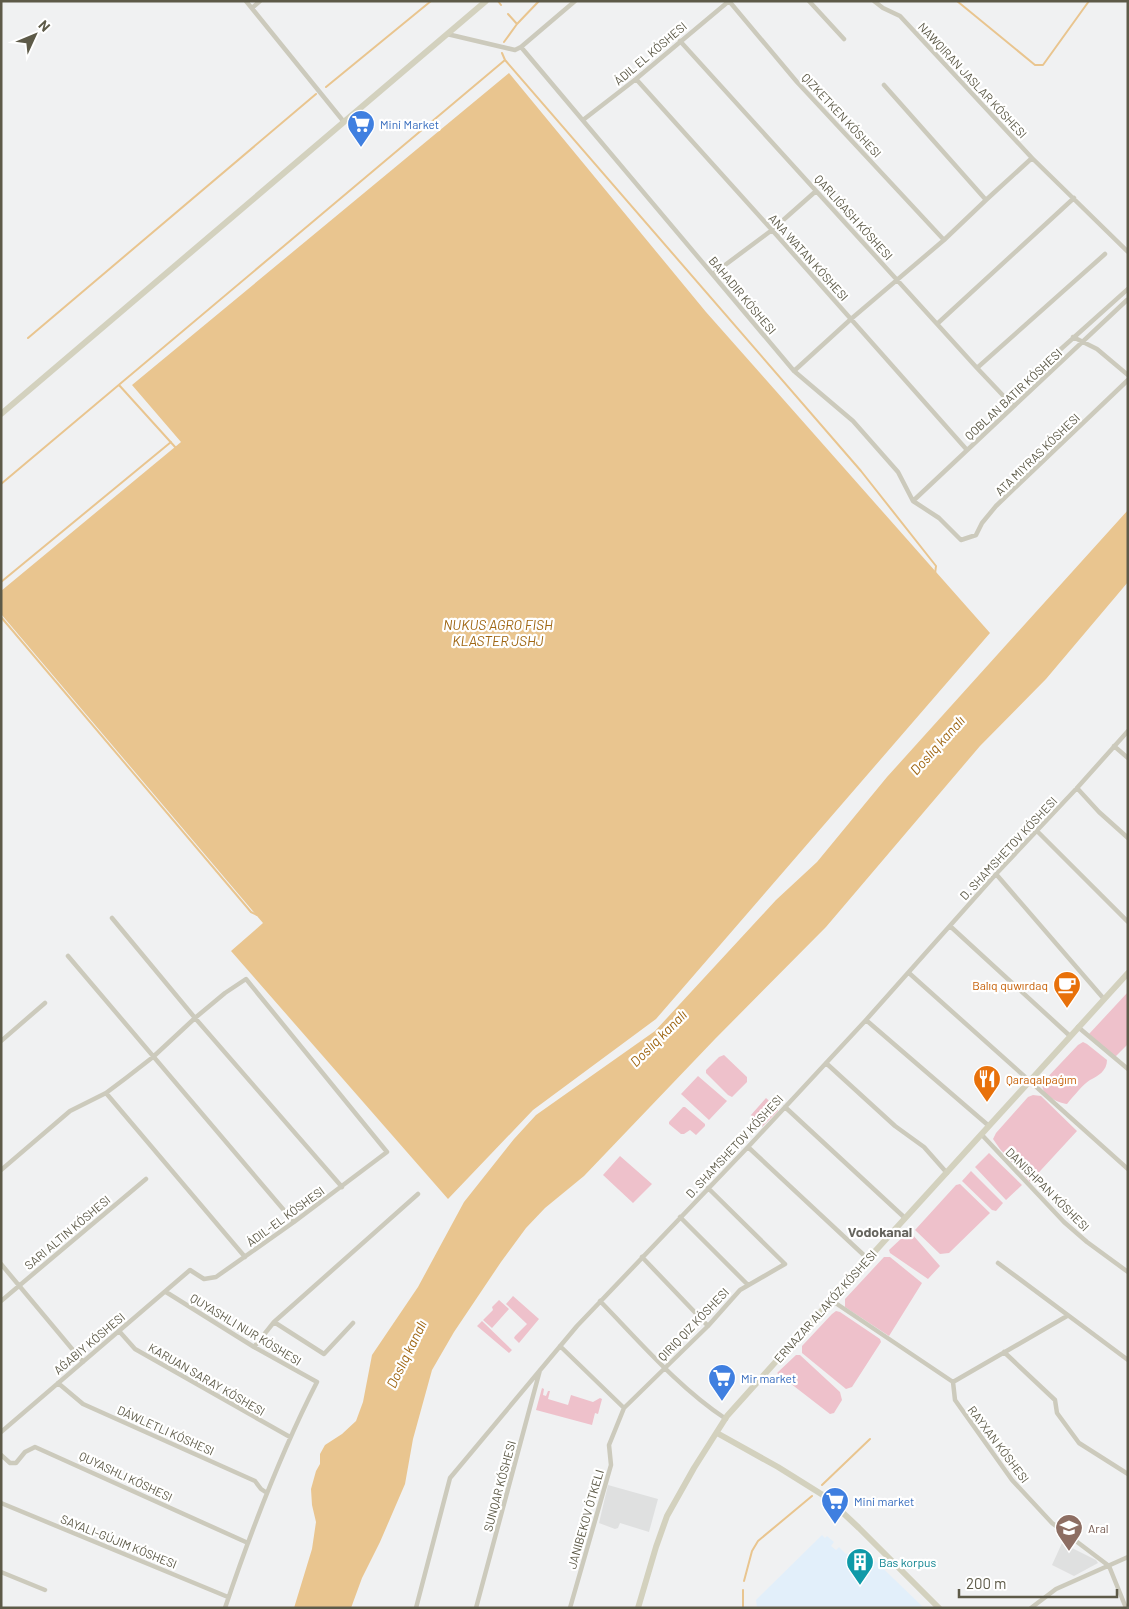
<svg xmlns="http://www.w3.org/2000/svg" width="1129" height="1609" font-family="Barlow,sans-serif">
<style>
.education{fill:#dfe0e0}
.medical{fill:#e2effa}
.green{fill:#eec1cb}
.water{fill:#e9c58f}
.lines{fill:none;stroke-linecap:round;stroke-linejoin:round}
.stream{stroke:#e9c58f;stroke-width:2}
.street{stroke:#cccabc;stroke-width:4.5}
.secondary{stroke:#d3d1be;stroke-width:6}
.labels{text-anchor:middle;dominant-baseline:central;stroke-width:4.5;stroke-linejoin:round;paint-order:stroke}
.street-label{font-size:12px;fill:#5d5a48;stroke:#fff}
.shop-label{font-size:12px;fill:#366cbe;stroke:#fff;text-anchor:start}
.food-label{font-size:12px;fill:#c56008;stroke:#fff;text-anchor:end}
.education-label{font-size:12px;fill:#785e54;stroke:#fff;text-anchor:start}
.culture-label{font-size:12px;fill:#0d838f;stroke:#fff;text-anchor:start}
.water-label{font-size:14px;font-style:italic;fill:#9f6612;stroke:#fff}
.neighbourhood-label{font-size:14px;font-weight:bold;fill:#65645d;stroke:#fff}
</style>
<rect width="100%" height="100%" fill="#f0f1f2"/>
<path class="education" d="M608 1485 658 1499 649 1532 620 1523 618 1528 615 1529 599 1523Z
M1062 1543 1096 1560 1098 1563 1074 1576 1052 1565Z"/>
<path class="medical" d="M822 1535 825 1538 827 1536 834 1542 831 1546 836 1550 839 1547 846 1554 864 1550 924 1608H757L756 1600Z"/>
<path class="green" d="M1128 992V1044L1115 1057 1089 1034Z
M1083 1042 1087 1044 1107 1060C1107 1071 1098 1076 1090 1080 1083 1084 1073 1097 1067 1104 1057 1102 1039 1095 1043 1082L1078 1045Z
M724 1055 747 1077V1082L732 1097 728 1095 706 1073V1070L719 1057Z
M698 1076 727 1101 709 1120 681 1094Z
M1033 1095 1041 1096 1077 1131 1030 1182 1000 1149 993 1139 996 1133 1028 1097Z
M766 1098 778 1109V1111L762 1127 751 1115Z
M683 1107H685L705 1124V1126L696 1135 690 1130 684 1134H681L669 1124V1122Z
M989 1153 1022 1185 1006 1200 975 1167Z
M620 1156 652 1184 633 1203 603 1175Z
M971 1171 1003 1203 996 1211 992 1210 962 1181Z
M960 1184 990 1213 949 1253 940 1254 915 1230 956 1185Z
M909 1233 912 1234 940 1266 928 1279 890 1253 889 1250 905 1235Z
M884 1257H890L922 1283 889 1336 845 1307V1299Z
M513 1296 539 1319 519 1343 514 1338 515 1336 527 1324 506 1304Z
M499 1300 509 1309 492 1328 483 1320 493 1310 492 1307Z
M836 1311 840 1312 880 1339 881 1342 852 1387 846 1389 802 1353V1346L832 1314Z
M482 1321 512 1350 509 1353 477 1326Z
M796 1355H800L840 1392 842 1400 834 1413 830 1414 777 1373Z
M542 1388 544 1389 543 1395 546 1396 548 1391H550L548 1399 568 1405 571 1395 593 1402 600 1398 602 1399 598 1414 595 1413 592 1425 536 1410Z"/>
<path class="water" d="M509 73 706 312 990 633 656 1019 533 1110 448 1199 231 951 263 923 1 614V591L181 442 132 385Z
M1128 510V582L1046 679 980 746 826 927 715 1039 584 1176 545 1208 526 1228 501 1262 454 1332 432 1370 413 1439 405 1484 380 1542 362 1578 351 1608H294L312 1549 316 1522 312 1505 311 1489 316 1471 320 1464V1454L325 1445 342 1434 356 1421 363 1402 372 1355 418 1287 464 1202 514 1139 536 1115 655 1031 776 900 817 862 887 777Z"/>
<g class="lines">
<path class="stream" d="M498 1 501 5
M957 1 1035 65H1043L1089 1
M508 14 517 24 539 1
M504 42 517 24
M502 53 505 60 861 471 936 566 935 574
M326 87 431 1
M28 338 316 94
M119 385 176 448
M1 484 505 60
M1 582 171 442
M1 617 251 912 257 915
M822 1485 870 1439
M744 1581 752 1551 758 1541 812 1496
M743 1608V1590"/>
<path class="street" d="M246 1 344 122
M809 1 844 39
M874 1 883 8 900 16 1032 158 1128 252
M252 8 260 1
M447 34 515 50 521 47 575 1
M680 41 977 368 1013 406
M521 47 794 371 853 421 898 472 913 501 939 518 961 540 976 535 982 523 996 506 1128 380
M636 79 772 230 967 450
M884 85 986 200
M583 120 636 79 729 1 797 82 944 240
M713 274 772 230 816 191
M937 324 1074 198
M1073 337 1097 349 1128 375
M1052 357 1128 289
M977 368 1105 254
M794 371 851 319 944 240 986 200 1032 158
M913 501 1127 300
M1114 746 1128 758
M1077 788 1099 812 1128 838
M1037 831 1128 922
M996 874 1104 999
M112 918 195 1018 342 1187
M950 926 1070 1036
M68 956 294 1222
M909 973 1128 1169
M866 1020 989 1126
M1078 1027 1128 1069
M1 1041 45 1003
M826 1063 895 1126 924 1147 947 1173
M106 1093 245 1257
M785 1107 905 1218
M982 1135 1064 1222 1087 1242 1128 1272
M748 1147 868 1259
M1 1170 70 1111 106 1093 126 1078 153 1057 195 1018 225 993 246 979 387 1152 294 1222 216 1277 204 1279 190 1270 1 1432
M680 1217 748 1285
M642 1257 708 1326
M998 1263 1128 1360
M1 1264 83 1362
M166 1292 254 1347 317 1382C280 1454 251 1531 225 1608
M831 1300 953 1382 955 1400 1012 1480 1052 1523 1109 1566 1126 1608
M1 1301 146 1179
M600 1301C640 1342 678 1387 726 1419
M274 1322 324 1354 353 1323
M119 1331 135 1349 290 1437
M560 1346 624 1408
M254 1347 274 1322 418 1194
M1004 1352 1055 1400 1057 1413 1079 1443 1128 1474
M953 1382 1067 1316
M58 1383 83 1404 255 1481 261 1489 267 1493
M1 1455 10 1463H16L25 1452 35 1447 248 1543
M1 1503 228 1597
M1 1572 45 1590
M416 1608 450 1478 577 1326 748 1147 866 1020 996 874 1077 788 1128 731
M476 1608 540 1370
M570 1608 611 1465 609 1445 624 1408 708 1326 740 1290 785 1264 708 1188
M1031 1608 1056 1589 1128 1557"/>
<path class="secondary" d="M1 414 486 1
M717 1433 778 1467 826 1497 859 1528 939 1608
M638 1608 656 1547 667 1516 694 1468 727 1416 868 1259 1128 973"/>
</g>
<defs>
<symbol id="supermarket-pin" viewBox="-11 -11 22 30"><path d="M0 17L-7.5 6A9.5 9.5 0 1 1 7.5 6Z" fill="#3f7fe0" stroke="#fff"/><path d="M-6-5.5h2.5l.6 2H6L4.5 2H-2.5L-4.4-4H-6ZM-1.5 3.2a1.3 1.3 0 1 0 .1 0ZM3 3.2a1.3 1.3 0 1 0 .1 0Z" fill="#fff"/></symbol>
<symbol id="cafe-pin" viewBox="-11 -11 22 30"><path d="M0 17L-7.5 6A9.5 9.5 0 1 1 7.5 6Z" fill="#e8710a" stroke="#fff"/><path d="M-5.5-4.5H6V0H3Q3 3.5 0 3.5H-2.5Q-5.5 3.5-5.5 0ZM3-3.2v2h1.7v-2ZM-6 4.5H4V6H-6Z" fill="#fff"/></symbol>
<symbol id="restaurant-pin" viewBox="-11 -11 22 30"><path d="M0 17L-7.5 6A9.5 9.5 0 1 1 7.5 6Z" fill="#e8710a" stroke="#fff"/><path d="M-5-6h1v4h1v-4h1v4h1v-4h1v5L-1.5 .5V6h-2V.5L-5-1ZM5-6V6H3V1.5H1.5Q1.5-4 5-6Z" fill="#fff"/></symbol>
<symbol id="school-pin" viewBox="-11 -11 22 30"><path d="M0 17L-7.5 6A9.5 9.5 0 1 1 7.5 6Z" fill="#8d6e63" stroke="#fff"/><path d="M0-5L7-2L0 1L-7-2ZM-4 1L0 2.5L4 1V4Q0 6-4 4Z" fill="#fff"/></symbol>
<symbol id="building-pin" viewBox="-11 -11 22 30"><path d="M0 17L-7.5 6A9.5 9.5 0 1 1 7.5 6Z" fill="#0f9aa8" stroke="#fff"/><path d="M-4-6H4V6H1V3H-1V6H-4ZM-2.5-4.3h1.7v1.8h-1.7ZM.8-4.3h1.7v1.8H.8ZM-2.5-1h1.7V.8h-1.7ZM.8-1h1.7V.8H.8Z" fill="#fff"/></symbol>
</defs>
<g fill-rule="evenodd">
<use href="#supermarket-pin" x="345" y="108" width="32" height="43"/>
<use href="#cafe-pin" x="1051" y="969" width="32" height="43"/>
<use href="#restaurant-pin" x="971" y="1063" width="32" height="43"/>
<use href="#supermarket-pin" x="706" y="1362" width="32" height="43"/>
<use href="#supermarket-pin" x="819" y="1485" width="32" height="43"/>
<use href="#school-pin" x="1053" y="1512" width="32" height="43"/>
<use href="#building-pin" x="844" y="1546" width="32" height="43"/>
</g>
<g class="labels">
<g class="street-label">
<text transform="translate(650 53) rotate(-40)">ÁDIL EL KÓSHESI</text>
<text transform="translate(973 80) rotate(47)">NAWQIRAN JASLAR KÓSHESI</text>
<text transform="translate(842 115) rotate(47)">QIZKETKEN KÓSHESI</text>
<text transform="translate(854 217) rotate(48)">QARLIǴASH KÓSHESI</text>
<text transform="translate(809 257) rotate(48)">ANA WATAN KÓSHESI</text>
<text transform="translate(743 295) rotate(50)">BAHADIR KÓSHESI</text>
<text transform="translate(1013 394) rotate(-43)">QOBLAN BATIR KÓSHESI</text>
<text transform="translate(1037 454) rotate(-44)">ATA MIYRAS KÓSHESI</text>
<text transform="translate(1008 848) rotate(-47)">D. SHAMSHETOV KÓSHESI</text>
<text transform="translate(734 1146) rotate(-47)">D. SHAMSHETOV KÓSHESI</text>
<text transform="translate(1048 1189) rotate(45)">DANISHPAN KÓSHESI</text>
<text transform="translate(285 1216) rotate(-36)">ÁDIL-EL KÓSHESI</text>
<text transform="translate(67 1232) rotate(-40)">SARI ALTIN KÓSHESI</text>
<text transform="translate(825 1306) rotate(-48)">ERNAZAR ALAKÓZ KÓSHESI</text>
<text transform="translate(693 1324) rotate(-46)">QIRIQ QIZ KÓSHESI</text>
<text transform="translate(246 1329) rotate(31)">QUYASHLI NUR KÓSHESI</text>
<text transform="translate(89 1343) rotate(-40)">AǴABIY KÓSHESI</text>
<text transform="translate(207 1379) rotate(30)">KARUAN SARAY KÓSHESI</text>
<text transform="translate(166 1430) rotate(24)">DÁWLETLI KÓSHESI</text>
<text transform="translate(999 1444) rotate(53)">RAYXAN KÓSHESI</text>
<text transform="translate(126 1476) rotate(25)">QUYASHLI KÓSHESI</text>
<text transform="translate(499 1486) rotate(-75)">SUNQAR KÓSHESI</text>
<text transform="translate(585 1519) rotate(-74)">JANIBEKOV ÓTKELI</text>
<text transform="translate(119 1541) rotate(22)">SAYALI-GÚJIM KÓSHESI</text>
</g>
<g class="shop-label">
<text x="380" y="124">Mini Market</text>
<text x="741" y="1378">Mir market</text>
<text x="854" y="1501">Mini market</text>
</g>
<g class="food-label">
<text x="1048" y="985">Balıq quwırdaq</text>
<text x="1006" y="1079" text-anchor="start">Qaraqalpaǵım</text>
</g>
<g class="education-label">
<text x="1088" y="1528">Aral</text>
</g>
<g class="culture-label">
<text x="879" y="1562">Bas korpus</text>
</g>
<g class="water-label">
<text x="498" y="624">NUKUS AGRO FISH<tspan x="498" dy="16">KLASTER JSHJ</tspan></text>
<text transform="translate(937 745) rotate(-48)">Doslıq kanalı</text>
<text transform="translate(658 1038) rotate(-45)">Doslıq kanalı</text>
<text transform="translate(406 1354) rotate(-64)">Doslıq kanalı</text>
</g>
<g class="neighbourhood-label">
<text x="880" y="1231">Vodokanal</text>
</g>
</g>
<rect width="1129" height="1609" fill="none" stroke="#5d5a48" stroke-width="5"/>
<g transform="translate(35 35) rotate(46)" stroke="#ffffff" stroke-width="4" paint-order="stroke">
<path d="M0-4L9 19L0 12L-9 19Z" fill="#5d5a48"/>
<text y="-8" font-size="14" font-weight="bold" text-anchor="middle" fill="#5d5a48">N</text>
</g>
<path d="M959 1589v8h158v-8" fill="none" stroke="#5d5a48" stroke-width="2.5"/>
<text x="966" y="1589" font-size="15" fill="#5d5a48" stroke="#ffffff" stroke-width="4" paint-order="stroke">200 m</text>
</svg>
